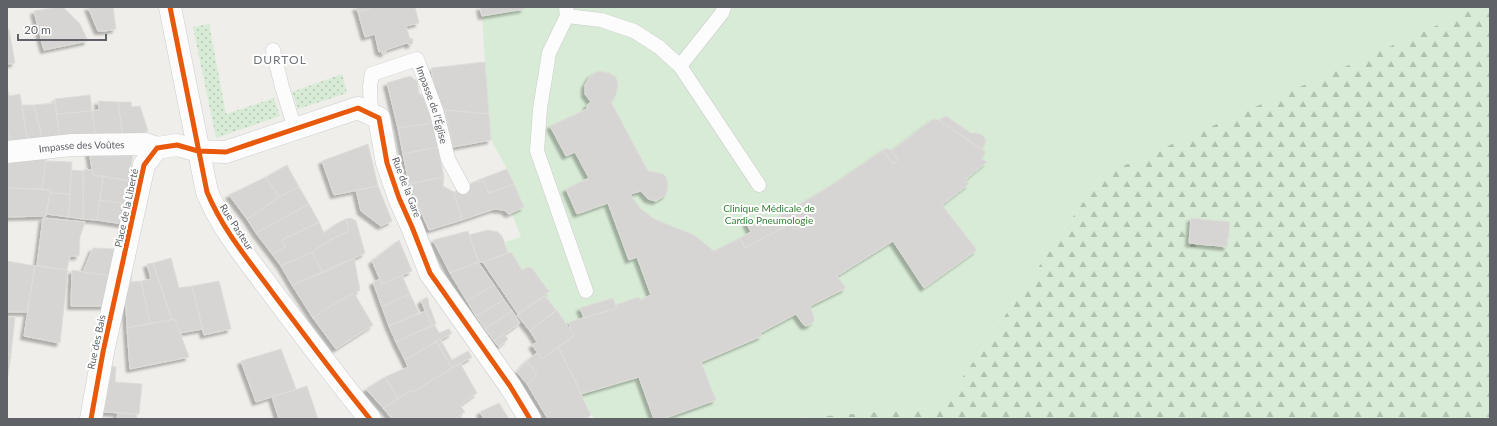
<svg xmlns="http://www.w3.org/2000/svg" width="1497" height="426" font-family="Lato,sans-serif">
<style>
.grass{fill:url(#grass-dots)}
.forest{fill:url(#forest-firs)}
.garden{fill:#d8ebd6}
.building{fill:#d6d5d3;stroke:#deddd9;filter:url(#shadow)}
.lines{fill:none;stroke-linecap:round;stroke-linejoin:round}
.lane-casing{stroke:#cbcccc;stroke-width:15}
.street-casing{stroke:#cbcccc;stroke-width:23}
.secondary-casing{stroke:#cacacb;stroke-width:23}
.lane{stroke:#fdfcfc;stroke-width:14}
.street{stroke:#fdfcfc;stroke-width:22}
.secondary{stroke:#fdfcfc;stroke-width:22}
.cycleway-casing{stroke:#fff;stroke-width:8}
.cycleway{stroke:#e8590c;stroke-width:5}
.labels{text-anchor:middle;dominant-baseline:central;stroke-width:4;stroke-linejoin:round;paint-order:stroke}
.street-label{font-size:10px;fill:#5f6368;stroke:#fff}
.park-label{font-size:10px;fill:#348238;stroke:#fff}
.quarter-label{font-size:12px;letter-spacing:1px;fill:#70757a;stroke:#fff}
</style>
<defs>
<pattern id="grass-dots" width="8" height="8" patternUnits="userSpaceOnUse"><rect width="8" height="8" fill="#d8ebd6"/><path d="M2 2h.1M6 6h.1" fill="none" stroke="#b2c2b1" stroke-width="1.8" stroke-linecap="round"/></pattern>
<pattern id="forest-firs" width="22" height="20" patternUnits="userSpaceOnUse"><rect width="22" height="20" fill="#d8ebd6"/><path d="M5 1l3.5 6h-7zM16 11l3.5 6h-7z" fill="#b2c2b1"/></pattern>
<filter id="shadow"><feDropShadow dx="-3.5" dy="3.5" stdDeviation="1" flood-color="#0004"/></filter>
</defs>
<rect width="100%" height="100%" fill="#efeeea"/>
<path class="grass" d="M209 24 226 114 274 98 280 116 216 138 193 27Z
M342 74 347 93 298 109 292 92Z"/>
<path class="forest" d="M1459 7H1490V419H784L942 407 1101 176Z"/>
<path class="garden" d="M524 7H1478L1101 176 942 407 784 419H594L577 386H578L574 336 545 296 550 291 547 289 532 268 528 267 522 270 511 252 508 253 505 242 521 237 512 214 524 207 507 169 490 138 482 16 524 9Z"/>
<path class="building" d="M58 7H63L80 24 88 41 44 50 34 11Z
M88 7H113L116 29 105 31H98Z
M356 7H368L369 9 358 12Z
M368 7H415L419 23 406 26 410 39 412 38 413 41 412 44 409 45 407 43 386 50V52L382 54V51L379 52 375 34 365 37 358 12 369 9Z
M480 7H524V9L482 16Z
M9 29 15 63 7 64V30Z
M485 62 489 114 445 110 436 97 431 68Z
M599 71 609 73 616 77 618 85 616 95 611 102 648 171 654 172 663 174 666 177 668 185 667 192 666 195 656 201 648 199 641 191 630 194 640 208 654 219 694 235 714 251 740 238 745 248 786 226 780 216 832 185 883 150 893 164 898 160 891 151 933 119 939 120 986 152 981 158 987 162 965 180 969 184 942 205 977 250 924 288 893 241 837 276 846 288 810 306 814 317V321L810 325 805 326 803 324 796 314 760 333 762 336 701 362 716 400 663 419H654L639 377 581 394 577 386H578L558 347 574 336 571 332 569 322 617 308 615 305 639 297 640 300 651 295 637 257 629 260 608 203 577 214 566 189 589 178 575 152 566 156 550 126 587 109V105L591 102 585 94V85L591 75Z
M410 76 417 81 419 93 427 100 432 123 398 128 387 83Z
M7 87 9 96 20 94 28 143 10 145 7 127Z
M90 95 92 111 57 114 55 99Z
M98 101 118 102 123 137 96 138 92 111 99 110Z
M118 102H131L132 107 140 106 148 131 129 138 123 137Z
M55 103 60 142H43L34 105Z
M22 105H34L43 142 28 143Z
M445 110 489 114 491 140 453 147Z
M92 111 96 138 60 142 57 114Z
M946 116 971 133H977L982 135 985 138 986 143 981 149 939 120Z
M432 123 438 147 403 154 398 128Z
M368 144 378 186 334 195 322 161Z
M438 147 444 177 409 184 403 154Z
M886 148 892 151 898 160 893 164 883 150Z
M89 151 133 153 129 181 93 175Z
M46 159 42 189 7 188V160Z
M46 161 72 162 70 194 50 193 51 190 42 189Z
M287 165 299 187 279 197 266 177Z
M84 169 93 170V175L103 176 97 220 83 219Z
M507 169 514 184 489 193 484 182 476 181Z
M71 170 83 171V219L69 217Z
M103 176 129 181 126 204 100 200Z
M266 177 279 197 247 219 229 195Z
M444 177 443 186 454 192 462 220 429 230 409 184Z
M476 181 484 182 489 193 514 184 524 207 509 214 504 210 494 209 462 220 454 192Z
M378 186 392 221 381 226 361 211 356 190Z
M299 187 309 204 256 233 247 219 279 197Z
M7 188 51 190 46 216 7 217Z
M50 193 70 194 69 217 46 214Z
M100 200 126 204 123 224 97 220Z
M309 204 319 222 282 240 285 247 272 254 256 233Z
M762 214 768 224 780 216 786 226 745 248 740 238 751 232 746 222Z
M43 218 85 222 80 237 79 256H70L67 270 37 265Z
M351 218 356 221 365 253 323 273 312 252 330 240 349 231 346 219Z
M1191 218 1230 222 1227 247 1189 243Z
M346 219 349 231 330 240 312 252 281 266 272 254 285 247 282 240 319 222 324 233 336 224Z
M488 230 498 232 502 236 508 253 483 262H479L469 235Z
M468 231 479 262 450 273 433 240Z
M399 240 412 271 382 284 372 261Z
M93 248 116 249 110 276 83 272Z
M312 252 323 273 292 285 281 266Z
M511 252 522 270 528 267 532 268 547 289 550 291 518 314 483 262Z
M171 258 179 288 192 286 203 329 180 333 175 319 172 320 153 263Z
M354 258 360 290 325 309 313 318 292 285Z
M7 261 35 266 27 312H7Z
M478 262 494 285 467 301 450 273Z
M153 263 172 320 150 323 141 281 151 279 147 264Z
M35 266 68 270 60 343 24 336Z
M72 270 110 276 105 306H71Z
M132 270 131 282 141 281 150 323 127 328 125 283Z
M402 275 410 294 382 307 373 282 380 279 382 284Z
M219 281 231 329 204 335 192 286Z
M494 285 504 300 476 316 467 301Z
M354 293 373 325 336 349 313 318 325 309Z
M410 294 419 313 389 326 382 307Z
M545 296 556 310 530 331 517 315Z
M427 297 429 301 428 302 436 324 432 326 421 301Z
M613 298 617 308 584 318 580 308Z
M504 300 512 311 485 329 476 316Z
M557 310 574 336 542 359 532 345 537 342 530 331Z
M426 311 432 326 396 342 389 326Z
M512 311 520 323 494 341 485 329Z
M7 317H15L11 355 7 354Z
M175 319 189 357 130 369 127 328Z
M434 324 439 333 449 329 452 333 405 360 396 342Z
M504 334 508 339 499 347 494 341Z
M440 339 452 360 468 351 472 357 452 368 436 341Z
M436 341 452 368 413 392 412 390 398 399 385 377 408 367 405 360Z
M558 347 578 386H577L591 415 585 419H548L527 384 537 374 527 361 537 353 542 359Z
M281 349 296 389 256 402 241 361Z
M7 354 11 355 7 381Z
M527 361 537 374 527 384 517 372Z
M460 363 477 393 460 405 465 412 455 419H392L383 408 412 390 413 392Z
M112 366 116 367 115 382 142 384 139 414 104 412Z
M385 377 398 399 383 408 366 389Z
M307 386 318 419H279L272 397Z
M499 403 509 419H484L480 412Z
M118 413 136 414 137 419H117Z"/>
<g class="lines">
<defs>
<g id="lane">
<path d="M566 7 567 16 549 53 540 109 537 151 586 291"/>
<path d="M567 16 601 20 634 31 659 47 680 66 759 185"/>
<path d="M273 50 282 87 295 129"/>
<path d="M680 66 722 13 724 7"/>
<path id="s1" d="M371 114 370 86 372 74 417 59 437 113 448 159 463 187"/>
</g>
<g id="street">
<path id="s2" d="M7 152 72 145 145 144 157 148"/>
<path d="M91 419 103 352 144 165 157 148 177 145 198 151 226 152 358 108 379 118 387 163 399 198 412 227 430 273 510 386 530 419"/>
</g>
<path id="secondary" d="M170 7 207 192C223 231 251 263 275 296 306 337 337 379 370 419"/>
</defs>
<use href="#lane" class="lane-casing"/>
<use href="#street" class="street-casing"/>
<use href="#secondary" class="secondary-casing"/>
<use href="#lane" class="lane"/>
<use href="#street" class="street"/>
<use href="#secondary" class="secondary"/>
<defs>
<path id="cycleway" d="M170 7 207 192C223 231 251 263 275 296 306 337 337 379 370 419
M91 419 103 352 144 165 157 148 177 145 198 151 226 152 358 108 379 118 387 163 399 198 412 227 430 273 510 386 530 419"/>
</defs>
<use href="#cycleway" class="cycleway-casing"/>
<use href="#cycleway" class="cycleway"/>
</g>
<g class="labels">
<g class="street-label">
<text stroke="none"><textPath href="#s1" startOffset="136">Impasse de l'Église</textPath></text>
<text stroke="none"><textPath href="#s2" startOffset="75">Impasse des Voûtes</textPath></text>
<text transform="translate(407 187) rotate(69)">Rue de la Gare</text>
<text transform="translate(126 208) rotate(-78)">Place de la Liberté</text>
<text transform="translate(237 227) rotate(57)">Rue Pasteur</text>
<text transform="translate(96 342) rotate(-78)">Rue des Bais</text>
</g>
<g class="park-label">
<text x="769" y="208">Clinique Médicale de<tspan x="769" dy="12">Cardio Pneumologie</tspan></text>
</g>
<g class="quarter-label">
<text x="280" y="59">DURTOL</text>
</g>
</g>
<rect width="1497" height="426" fill="none" stroke="#5f6368" stroke-width="16"/>
<path d="M18 34v6h88v-6" fill="none" stroke="#5f6368" stroke-width="2"/>
<text x="24" y="34" font-size="12" fill="#5f6368" stroke="#ffffff" stroke-width="3" paint-order="stroke">20 m</text>
</svg>
